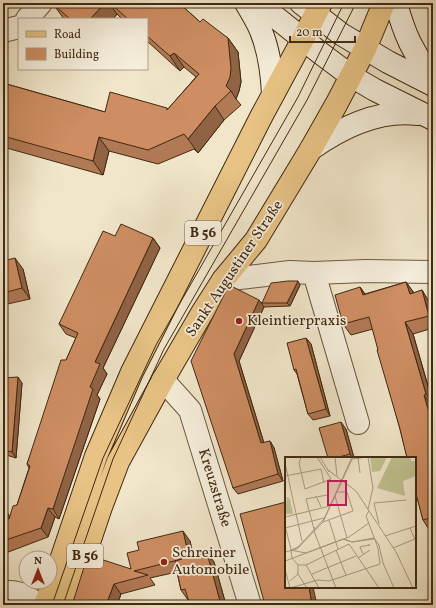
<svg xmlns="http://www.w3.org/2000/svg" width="436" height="608" font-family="Vollkorn,serif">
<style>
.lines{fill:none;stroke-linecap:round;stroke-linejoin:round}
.minor-casing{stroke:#6d5840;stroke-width:24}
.secondary-casing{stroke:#412912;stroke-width:24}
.primary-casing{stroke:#412912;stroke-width:24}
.minor{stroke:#f6efdd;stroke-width:22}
.secondary{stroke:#f6efdd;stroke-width:22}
.primary{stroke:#e8c385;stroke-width:22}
.tram{stroke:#412912;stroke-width:1}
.wall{fill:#b17954;stroke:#412912}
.shaded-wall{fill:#906345;stroke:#412912}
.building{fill:#ce8d62;stroke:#412912}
.poi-dot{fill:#8f2418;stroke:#f6efdd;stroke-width:1.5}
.labels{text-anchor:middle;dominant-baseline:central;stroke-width:3.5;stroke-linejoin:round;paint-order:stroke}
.shield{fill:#f6efdd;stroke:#77644f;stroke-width:1}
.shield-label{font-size:14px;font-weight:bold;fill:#412912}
.street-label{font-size:15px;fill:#412912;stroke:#f6efdd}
.poi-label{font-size:15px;fill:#412912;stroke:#f6efdd;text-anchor:start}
.inset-road{fill:none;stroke:#ab9a80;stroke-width:1}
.view{fill:#c2185b;fill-opacity:0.15;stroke:#c2185b;stroke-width:2}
.inset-edge{fill:none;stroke:#412912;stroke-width:2}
</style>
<rect width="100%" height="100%" fill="#f1e6ca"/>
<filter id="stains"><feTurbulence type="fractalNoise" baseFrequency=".005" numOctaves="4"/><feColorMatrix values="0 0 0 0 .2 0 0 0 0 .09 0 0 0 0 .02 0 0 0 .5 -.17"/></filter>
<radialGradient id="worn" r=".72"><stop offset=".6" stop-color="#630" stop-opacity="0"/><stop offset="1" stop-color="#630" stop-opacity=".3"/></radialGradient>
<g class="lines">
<defs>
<path id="minor" d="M27 19 41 3
M3 31 19 27
M314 273 358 423
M223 280 290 272 314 273 365 271 433 272
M163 380 190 410 250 605
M3 592C15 591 29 594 35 605"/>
<path id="secondary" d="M246 3C251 12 257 21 261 31 269 51 272 72 273 94
M258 3 319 52 351 76 375 90 433 119
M301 3 341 34 388 62 433 85
M396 3C404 33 413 54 433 78
M311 149C342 127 379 109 418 114"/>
<path id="primary" d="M45 605 60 563 96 456 132 372 261 117 303 39 321 3
M68 605 101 507 118 462 163 380 202 313 223 280 256 240 311 149 337 103 365 49 384 3"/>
</defs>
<use href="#minor" class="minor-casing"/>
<use href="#secondary" class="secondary-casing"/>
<use href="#primary" class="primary-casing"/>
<use href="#minor" class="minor"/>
<use href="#secondary" class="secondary"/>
<use href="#primary" class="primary"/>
<path class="tram" d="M52 605 103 458 156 345 298 97 344 3
M63 605 113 459 164 349 307 100 356 3"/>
</g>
<path class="wall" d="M54 3H179L200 22 228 38 238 52 241 82 239 91 236 99 241 105 224 120 198 153 194 149 158 164 109 151 103 175 3 147V83L105 112 168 109 196 77 184 67 180 71 147 41V19H122L117 14 113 19H64L53 4Z
M115 236 153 238 160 248 103 368 107 374 97 395 100 399 59 519 55 517 48 537 3 554V510L5 509 10 517 17 505 29 468 27 464 66 360 76 338 66 334 59 324Z
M3 261 23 269 30 299 3 305Z
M406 282 414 293 422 290 429 302 433 314V328L413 334 433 403V405L432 406 433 411V530L430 531 423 520 400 429 373 329 351 335 343 324 360 287 365 294Z
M229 285 262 303 300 285 290 306 264 307 239 361 264 443 270 441 274 448 283 481 238 494 233 488Z
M306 338 311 344 330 416 313 420 308 414 297 374 294 370Z
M3 378 22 383 16 458 3 454Z
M346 429 354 458H328Z
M190 541 193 556 207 553 214 562 226 605H190L188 600 181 590 177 572 150 578 155 585 121 594 117 605H72L131 569Z"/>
<path class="shaded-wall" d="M3 3H13L3 14Z
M105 3H109L117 14 113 19H90Z
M228 38 238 52 241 82 239 91 236 99 231 91 226 86Z
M174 53 184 67 180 71 170 56Z
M215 106 224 120 198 153 188 139Z
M99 137 109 151 103 175 93 161Z
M153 238 160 248 103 368 107 374 97 395 100 399 59 519 53 509 90 387 95 362Z
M15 258 23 269 30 299 22 288Z
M298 281 300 285 290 306 287 303Z
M406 282 414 293 410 294Z
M360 287 368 299 363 295Z
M422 290 429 302 433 314V321L429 316Z
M259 300 264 307 239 361 266 450 261 443 234 354Z
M405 322 413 334 433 404 426 394Z
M306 338 311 344 330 416 326 409Z
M18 377 22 383 16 458 12 452Z
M424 395 432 406 433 411V427Z
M341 422 346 429 354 458H353L350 454Z
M270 441 274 448 283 481 278 474Z
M48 508 55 517 48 537 41 528Z
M5 509 11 519 4 518Z
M183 531 190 541 196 567 189 557Z
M207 553 214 562 226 605H221Z
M114 584 121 594 117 605H106Z
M309 587H313L317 605H312Z"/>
<path class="building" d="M54 3H105L90 19H70L53 4Z
M110 3H179L200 22 203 19 228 38 231 68 230 77 226 86 231 91 215 106 188 139 184 134 148 150 99 137 93 161 3 136V83L105 112 110 92 167 108V110L199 74 174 53 170 56 147 36V19H128Z
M121 224 153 238 95 362 100 364 90 387 93 389 53 509 48 508 41 528 3 541V510L5 509 4 518 9 519 13 506 17 505 30 466 27 464 61 360H66L78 333 59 324 103 231 115 236Z
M15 258 22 288 3 293V261Z
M288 281H298L287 303H262L271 283Z
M406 282 410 294 422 290 429 316 405 322 426 394 424 395 433 427V517L423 520 415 490V458H407L400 429 377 350H378L369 317 343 324 335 295 360 287 363 295Z
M229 285 259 300 234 354 261 443 270 441 278 474 233 488 191 361Z
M306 338 326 409 308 414 296 369 294 370 287 343Z
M18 377 12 452 3 450V378Z
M341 422 350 454 335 458H328L319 428Z
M286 502V587H309L312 605H265L240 514Z
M183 531 189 557 207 553 221 605H190L185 589 181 590 175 561 182 559 134 571 148 575 114 584 106 605H72L88 555 131 569 127 553 139 550 137 542Z
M7 598 14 605H3V600Z"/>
<g class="poi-dot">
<circle cx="239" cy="321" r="4"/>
<circle cx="164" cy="562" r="4"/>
</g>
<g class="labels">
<g class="shield">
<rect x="185" y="221" width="36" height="24" rx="3"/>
<rect x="67" y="544" width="36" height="24" rx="3"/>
</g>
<g class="shield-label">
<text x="203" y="233">B 56</text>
<text x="85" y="556">B 56</text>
</g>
<g class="street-label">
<text transform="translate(235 269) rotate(-56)">Sankt Augustiner Straße</text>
<text transform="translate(214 488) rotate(73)">Kreuzstraße</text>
</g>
<g class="poi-label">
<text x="247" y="321">Kleintierpraxis</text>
<text x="172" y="553">Schreiner<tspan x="172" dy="17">Automobile</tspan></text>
</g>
</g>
<g transform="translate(285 457)">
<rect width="131" height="131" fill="#f1e6ca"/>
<path d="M85 0H102L95 14 87 15ZM107 0H125L126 4H131V19L118 24 120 39 92 31ZM2 40 5 42 8 57H0Z" fill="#c1c392"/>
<path class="inset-road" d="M16 0 14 6 20 32 46 22 32 0M35 0 44 15M50 0 52 19M73 1 75 16M67 2 83 0M0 6 17 84M43 13 71 34 111 95 128 131M0 19 36 12 39 26M31 39 36 50M50 39 62 81M89 46 121 43M89 46 94 67M83 52 88 31 83 0M0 60 45 49M44 63 53 92M38 65 68 54 62 35H52M0 69 6 92M30 70 29 74 51 131M0 71 39 61M125 71 131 85M29 72 21 42 42 38M100 79 131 69M59 82 67 85 89 82M108 91 130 82M5 93 21 96 58 82 67 85 89 81 94 88 98 106 109 131M6 93 13 90 39 62 67 0M51 93 61 118M0 95 12 92 38 65 68 0M78 97 75 90 84 88H85H83M73 101 85 93M0 104 64 80 84 66M13 108H21L64 87 94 131M21 108 34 131M0 112 5 131M13 117 22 131M27 117 71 99M5 124 13 117V108L7 101 6 94M5 131 33 123 44 124 95 107 93 91 81 59 84 54"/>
<path class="view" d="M43 24H61V48H43Z"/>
<rect width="131" height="131" class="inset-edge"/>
</g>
<rect width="436" height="608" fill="none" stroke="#f1e6ca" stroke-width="16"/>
<rect x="4" y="4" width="428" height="600" fill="none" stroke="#412912" stroke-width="2"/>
<rect x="8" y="8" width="420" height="592" fill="none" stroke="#412912"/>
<rect x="18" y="18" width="130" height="52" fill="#f6efdd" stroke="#aea08c"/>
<rect x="26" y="31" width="20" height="6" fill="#e8c385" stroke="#aea08c"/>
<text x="54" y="38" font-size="12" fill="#412912">Road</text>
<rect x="26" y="48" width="20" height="12" fill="#ce8d62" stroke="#aea08c"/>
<text x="54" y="58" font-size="12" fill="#412912">Building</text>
<g transform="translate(38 570)"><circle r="19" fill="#f6efdd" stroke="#aea08c"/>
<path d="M0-3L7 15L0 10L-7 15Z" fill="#8f2418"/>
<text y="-6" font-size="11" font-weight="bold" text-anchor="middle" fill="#412912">N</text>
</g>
<path d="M290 36v6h65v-6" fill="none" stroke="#412912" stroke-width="2"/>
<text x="296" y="36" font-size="12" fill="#412912" stroke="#f6efdd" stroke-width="3" paint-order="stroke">20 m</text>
<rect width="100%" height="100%" filter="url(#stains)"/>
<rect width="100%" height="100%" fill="url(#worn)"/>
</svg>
